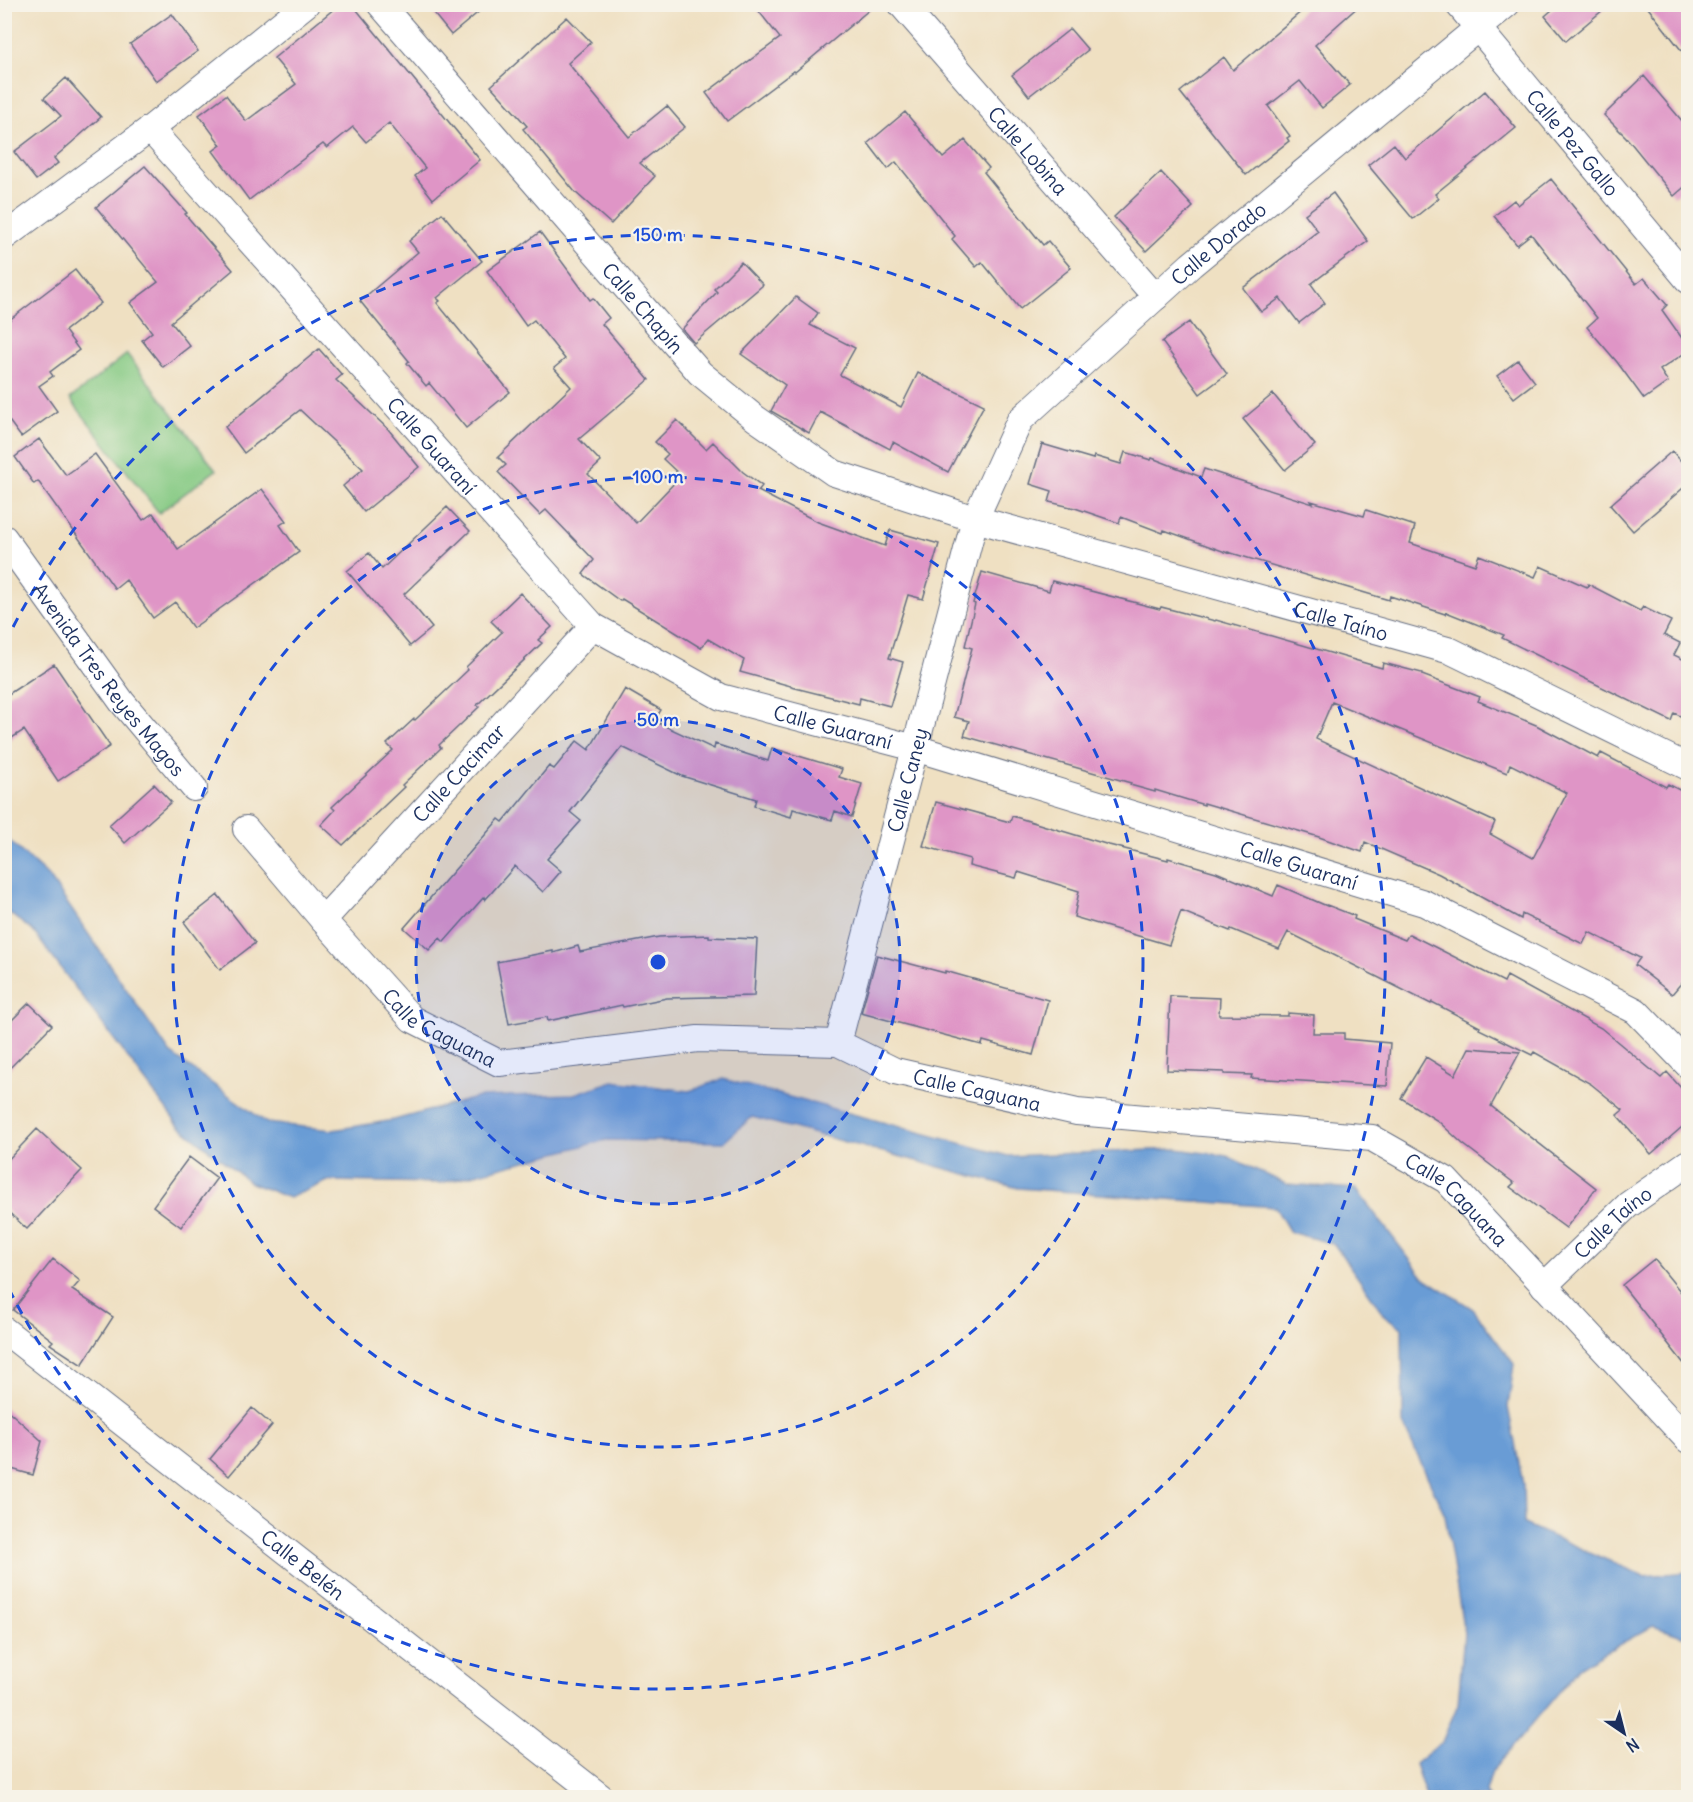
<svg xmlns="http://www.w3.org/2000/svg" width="1693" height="1802" font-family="Delius,sans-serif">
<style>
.green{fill:#84c982;stroke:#507c70;stroke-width:1.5}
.water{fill:#699cd5;stroke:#42669a;stroke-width:1.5}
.building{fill:#df95c6;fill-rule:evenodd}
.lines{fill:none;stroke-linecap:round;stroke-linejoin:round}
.minor-casing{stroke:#656d81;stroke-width:28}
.minor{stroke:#fff;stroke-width:26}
.ring{fill:none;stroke:#1d4ed8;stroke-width:3;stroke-dasharray:10 8}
.labels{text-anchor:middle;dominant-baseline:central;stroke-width:4.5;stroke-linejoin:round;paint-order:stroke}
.street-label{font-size:20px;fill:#1b2f5e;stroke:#f7f3e8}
.centre{fill:#1d4ed8;stroke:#f7f3e8;stroke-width:3}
.ring-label{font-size:18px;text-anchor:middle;font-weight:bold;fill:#1d4ed8;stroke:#f7f3e8;stroke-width:4.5;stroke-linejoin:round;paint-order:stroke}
</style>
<rect width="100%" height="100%" fill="#f7f3e8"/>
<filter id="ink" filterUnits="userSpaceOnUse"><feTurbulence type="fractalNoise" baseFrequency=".0167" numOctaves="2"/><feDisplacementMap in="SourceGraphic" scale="12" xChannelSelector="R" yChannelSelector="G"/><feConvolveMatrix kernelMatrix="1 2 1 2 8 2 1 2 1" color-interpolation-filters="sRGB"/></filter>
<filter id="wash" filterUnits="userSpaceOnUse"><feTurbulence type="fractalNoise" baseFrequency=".008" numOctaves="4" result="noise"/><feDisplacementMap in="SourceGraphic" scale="24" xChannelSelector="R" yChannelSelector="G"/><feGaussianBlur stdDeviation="1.35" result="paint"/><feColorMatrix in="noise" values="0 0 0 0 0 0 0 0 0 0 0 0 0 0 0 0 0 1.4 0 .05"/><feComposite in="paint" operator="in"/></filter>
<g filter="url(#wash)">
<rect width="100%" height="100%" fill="#efe0c2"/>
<path class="green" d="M127 354 216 470 159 513 70 399Z"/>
<path class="water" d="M5 837 50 878 170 1053 267 1123 333 1130 394 1120 479 1097 574 1094 613 1081 689 1091 723 1079 1008 1156 1177 1149 1227 1156 1286 1184 1356 1189 1423 1277 1473 1309 1514 1364 1508 1407 1523 1484 1524 1524 1644 1576 1688 1572V1638L1653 1626 1582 1665 1492 1771 1486 1792 1488 1797H1426L1415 1764 1442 1742 1458 1704 1464 1633 1445 1515 1403 1424 1402 1328 1385 1316 1334 1244 1290 1232 1275 1207 1018 1188 752 1117 724 1142 606 1140 441 1183 328 1181 289 1198 251 1183 178 1125 33 931 5 910Z"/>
<g id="blocks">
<path class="building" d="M340 4H352L480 160 433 199 415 176 425 168 389 123 366 142 353 127 327 148 323 144 249 200 213 151 221 145 199 115 226 95 246 121 296 84 274 58Z
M426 4H488L451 35Z
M753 4H876L795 72 794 71 727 121 706 93 780 38Z
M1310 4H1361L1315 45 1350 85 1322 108 1300 81 1268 106 1290 136 1287 138 1289 141 1246 175 1180 92 1224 57 1233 70Z
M1559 4H1610L1566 41 1545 16Z
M1645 4H1689V60Z
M172 14 198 51 156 81 130 44Z
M567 17 591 42 568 63 629 137 667 106 685 127 640 163 655 176 611 224 575 192 523 129 527 126 491 86Z
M1070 29 1088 50 1029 96 1012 75Z
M1644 76 1689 129V183L1674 196 1626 137 1604 115Z
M66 78 101 117 54 158 58 163 36 180 14 152 61 116 44 98Z
M1485 91 1516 128 1435 194 1439 198 1413 219 1368 165 1394 144 1405 158Z
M905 112 943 158 965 140 989 168 984 172 1043 245 1048 241 1071 268 1020 309 982 262 976 267 952 239 955 236 896 162 888 169 868 143Z
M145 166 187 213 185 214 233 270 171 322 190 346 163 367 142 340 152 332 130 303 158 282 96 207Z
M1161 172 1193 207 1146 251 1114 217Z
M1551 179 1636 284 1644 278 1667 305 1662 310 1689 348V350L1660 370 1668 382 1644 399 1617 362 1587 327 1597 318 1531 234 1517 245 1494 216 1514 200 1518 205Z
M1333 193 1368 241 1311 284 1325 303 1299 323 1280 298 1261 312 1243 288 1318 231 1305 214Z
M442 213 482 261 437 298 440 301 437 303 510 392 466 428 429 383 426 386 407 363 409 361 360 301 418 252 409 241Z
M540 232 590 300 593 298 609 318 602 324 649 380 579 439 601 462 588 474 636 523 681 476 663 459 668 454 655 442 677 420 706 449 713 442 743 472 762 486 758 491 818 522 885 546 890 530 939 544 923 599 908 595 889 658 903 662 890 706 860 698 859 704 791 687V686L740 672 744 660 708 639 701 648 622 599 620 601 583 574 594 560 546 510 540 515 498 472 506 465 498 457 571 387 554 368 565 359 534 320 526 326 487 271Z
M741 262 763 285 694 343 682 329 717 292 714 289Z
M75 270 101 303 65 331 79 350 50 372 53 376 39 386 57 411 21 437 4 414V324Z
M796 297 818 313 810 325 855 348 840 375 901 407 918 373 984 405 948 472 893 442 890 449 820 412 809 433 771 411 785 385 741 354Z
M1189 322 1227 374 1200 394 1162 342Z
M319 349 342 375 336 380 388 429 419 467 364 512 343 486 363 469 300 410 244 453 225 427Z
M1518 360 1535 382 1514 398 1497 376Z
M1273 394 1315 445 1285 470 1243 419Z
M39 439 66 475 95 454 143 520 153 513 178 549 262 489 286 521 280 525 299 552 193 628 175 602 153 618 126 580 115 589 38 481 34 484 15 457Z
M1042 444 1093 459 1094 456 1121 464 1125 452 1151 460 1152 458 1201 477 1204 469 1313 504 1311 501 1364 516 1366 510 1415 526 1410 543 1475 565 1479 555 1535 577 1540 566 1587 587 1588 584 1640 611 1643 607 1671 621 1664 635 1680 643 1674 655 1689 662V720L1674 713 1671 721 1502 638 1504 635 1446 612 1445 614 1390 596 1389 600 1228 552V553L1164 530 1163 533 1121 517 1119 523 1075 508 1049 502 1052 491 1030 484Z
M1672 451 1689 470V483L1633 531 1610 505Z
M447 507 470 531 404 594 432 628 410 646 347 571 369 553 382 569Z
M982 572 1049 591 1052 581 1160 609 1161 607 1215 621 1216 620 1382 668 1383 663 1422 673V675L1480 697 1478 701 1536 725 1598 758 1601 753 1666 787 1668 784 1689 795V974L1672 994 1635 965 1640 958 1589 932 1583 944 1522 914 1521 919 1439 874 1365 842 1362 852 1319 837 1204 803V805L1155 790V792L1130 785 1131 783 964 736 969 721 954 717 972 648 965 646 975 604 973 603ZM1332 702 1507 773 1510 764 1567 793 1533 858 1490 834 1495 822 1316 739Z
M520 593 552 627 538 640 542 643 477 705 479 707 439 745 441 748 402 785 404 787 343 845 321 825 335 810 332 807 393 750 387 744 414 719 415 720 468 670 466 667 502 632 491 621Z
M54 664 110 746 58 781 24 730 4 743V697Z
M625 689 661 710 654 721 714 749 715 744 768 761 772 748 842 769 839 777 862 784 852 817 835 811 832 820 793 809 791 817 754 806 756 799 682 776 622 747 570 812 581 821 547 859 561 871 543 892 515 866 485 900 484 897 444 942 440 938 429 950 404 928 499 819 503 822 549 766 554 769 577 741 589 750Z
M154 784 171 802 125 843 109 825Z
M936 802 1010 822 1012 816 1109 845 1168 860V858L1216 872 1273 896 1278 885 1327 906V905L1355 916 1354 919 1405 940 1409 934 1504 982 1507 976 1601 1028 1661 1078 1667 1072 1689 1097V1121L1651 1154 1617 1115 1623 1110 1591 1084 1534 1052 1532 1055 1479 1029 1480 1027 1432 1002 1431 1004 1288 932 1279 949 1231 929 1230 931 1181 911 1169 945 1074 917 1079 891 1018 872 1016 878 969 866 970 859 923 846Z
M218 895 255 943 220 970 184 922Z
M709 935V937L757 939 754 996 667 998 623 1007 622 1005 548 1021 547 1017 509 1024 497 962 553 951V953L578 946 580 952 659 937Z
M877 955 945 973V971L1048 1000 1033 1055 983 1041 982 1045 861 1013Z
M1170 996 1220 998 1219 1015 1288 1016V1013L1314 1015 1313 1033H1344V1039L1390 1043 1387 1086 1251 1078 1252 1075 1224 1074V1072L1167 1070Z
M29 1003 52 1025 4 1074V1028Z
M1469 1048 1520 1052 1491 1106 1596 1188 1566 1228 1510 1187 1514 1183 1463 1144 1438 1121 1401 1098 1426 1057 1455 1075Z
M37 1129 82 1170 27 1229 4 1208V1164Z
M189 1157 217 1178 181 1227 153 1206Z
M53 1259 80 1281 72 1290 113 1317 82 1365 50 1344 53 1341 13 1310Z
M1654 1259 1689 1302V1370L1622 1285Z
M4 1407 42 1441 33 1475 4 1467Z
M252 1408 272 1425 229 1476 210 1459Z"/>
</g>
</g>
<g filter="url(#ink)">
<use href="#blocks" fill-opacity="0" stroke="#656d81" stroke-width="1.5"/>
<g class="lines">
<defs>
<g id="minor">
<path id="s1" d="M380 4 700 373 755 418 834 473 975 519 1451 651 1688 767"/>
<path id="s2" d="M901 4 1156 297"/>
<path id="s3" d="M1458 4 1688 280"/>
<path id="s4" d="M150 129 593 626 721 697 915 748 1424 903 1636 1011 1688 1065"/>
<path d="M4 237 150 129 306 4"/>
<path id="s5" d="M4 538 122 702 194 788"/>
<path id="s6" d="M246 829 323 920 412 1019 499 1063 698 1039 838 1043 895 1071 1077 1112 1372 1138 1446 1180 1688 1440"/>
<path id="s7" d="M323 920 593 626"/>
<path id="s8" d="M838 1043 975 519 1020 420 1191 265 1507 4"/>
<path id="s9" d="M1544 1286 1628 1205 1688 1163"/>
<path id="s10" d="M4 1330 602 1798"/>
</g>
</defs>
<use href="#minor" class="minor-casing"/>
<use href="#minor" class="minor"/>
</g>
</g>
<circle cx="658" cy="962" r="242" fill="#1d4ed8" fill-opacity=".12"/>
<g class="ring">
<circle cx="658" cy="962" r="242"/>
<circle cx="658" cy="962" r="485"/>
<path d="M5 643A727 727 0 1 1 5 1281"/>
</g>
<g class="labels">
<g class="street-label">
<text stroke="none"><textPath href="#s3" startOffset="180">Calle Pez Gallo</textPath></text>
<text stroke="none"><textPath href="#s2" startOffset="194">Calle Lobina</textPath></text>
<text stroke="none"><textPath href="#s8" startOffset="916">Calle Dorado</textPath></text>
<text stroke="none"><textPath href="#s1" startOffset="402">Calle Chapín</textPath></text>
<text stroke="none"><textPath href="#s4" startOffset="424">Calle Guaraní</textPath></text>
<text stroke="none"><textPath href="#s1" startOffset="1184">Calle Taíno</textPath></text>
<text stroke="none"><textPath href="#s5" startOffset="176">Avenida Tres Reyes Magos</textPath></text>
<text stroke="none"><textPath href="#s4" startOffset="928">Calle Guaraní</textPath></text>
<text stroke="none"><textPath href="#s7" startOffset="200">Calle Cacimar</textPath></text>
<text stroke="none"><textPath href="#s8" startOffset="272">Calle Caney</textPath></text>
<text stroke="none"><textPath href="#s4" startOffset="1414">Calle Guaraní</textPath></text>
<text stroke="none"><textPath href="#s6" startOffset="280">Calle Caguana</textPath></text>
<text stroke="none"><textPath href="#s6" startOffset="838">Calle Caguana</textPath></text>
<text stroke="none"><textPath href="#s6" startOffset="1342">Calle Caguana</textPath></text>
<text stroke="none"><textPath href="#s9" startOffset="94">Calle Taíno</textPath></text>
<text stroke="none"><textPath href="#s10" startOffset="380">Calle Belén</textPath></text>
</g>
</g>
<circle cx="658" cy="962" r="9" class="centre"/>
<g class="ring-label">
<text x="658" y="241">150 m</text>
<text x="658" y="483">100 m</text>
<text x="658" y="726">50 m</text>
</g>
<rect width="1693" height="1802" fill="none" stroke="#f7f3e8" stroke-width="24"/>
<g transform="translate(1624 1733) rotate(145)" stroke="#f7f3e8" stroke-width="4.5" paint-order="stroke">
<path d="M0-4.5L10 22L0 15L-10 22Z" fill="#1b2f5e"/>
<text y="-9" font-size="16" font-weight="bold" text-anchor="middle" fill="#1b2f5e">N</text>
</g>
</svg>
